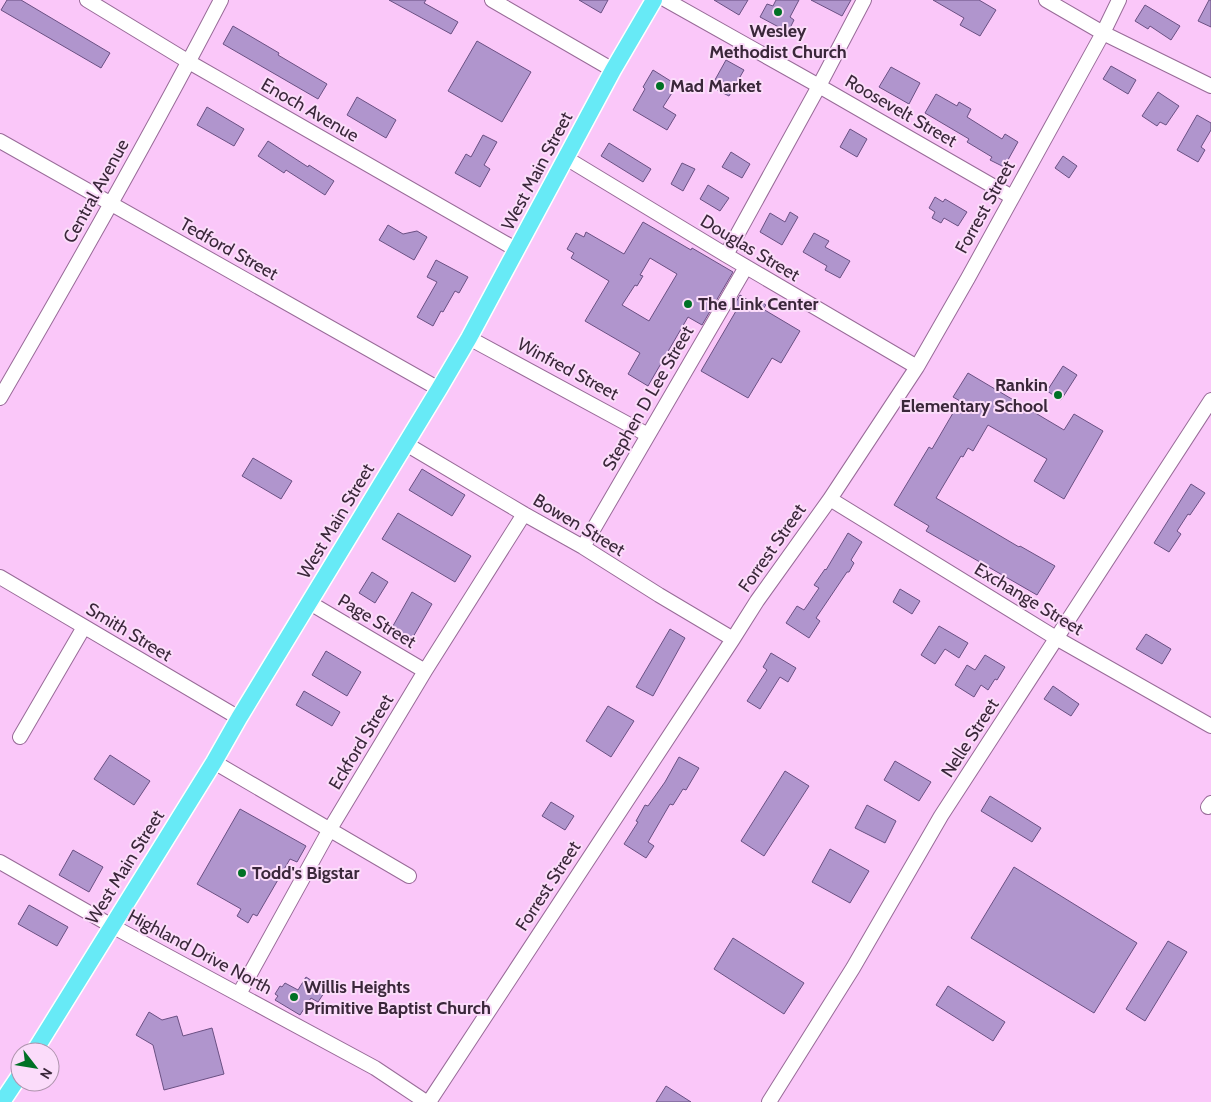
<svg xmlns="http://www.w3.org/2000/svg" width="1211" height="1102" font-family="Cabin,sans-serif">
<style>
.building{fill:#b095cd;stroke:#6a5083;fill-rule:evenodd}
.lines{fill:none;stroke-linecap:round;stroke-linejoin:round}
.minor-casing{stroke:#986b98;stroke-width:16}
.major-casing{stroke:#fff;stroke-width:19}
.minor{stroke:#fff;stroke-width:14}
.major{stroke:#67eaf6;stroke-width:16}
.poi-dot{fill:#007125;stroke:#fbdcfa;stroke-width:2}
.labels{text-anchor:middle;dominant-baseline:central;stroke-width:4;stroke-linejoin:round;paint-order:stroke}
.poi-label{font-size:18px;font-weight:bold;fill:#3a273a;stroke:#fbdcfa;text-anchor:start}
.street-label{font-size:18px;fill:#3a273a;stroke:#fbdcfa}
</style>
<rect width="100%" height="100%" fill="#fac7f9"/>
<path class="building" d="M7 0H21L110 53 101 68 1 10Z
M389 0H426L424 3 458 22 451 34Z
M579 0H608L601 13Z
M714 0H748L739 15Z
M776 0H799L790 17 794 20 788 32 760 17 767 4 773 6Z
M811 0H851L842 16Z
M933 0H979L996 10 980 36 960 25 964 18Z
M1209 0H1211V27L1198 21Z
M1145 5 1180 26 1171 40 1150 26 1148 29 1135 21Z
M233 26 279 53 278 55 327 84 318 99 223 44Z
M477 41 531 72 502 122 448 91Z
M726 60 744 70 729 96 711 87Z
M1111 66 1136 80 1128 94 1103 79Z
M891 67 920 83 909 104 879 87Z
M653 70 677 85 663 107 676 115 667 130 633 110 645 89 643 87Z
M1158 92 1179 106 1166 125 1160 122 1157 126 1142 116Z
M936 94 957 106 959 102 971 109 967 117 1002 139 1005 134 1018 142 1004 167 990 160 992 157 967 142 969 139 925 113Z
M357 97 396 120 386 138 347 115Z
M207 107 244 129 234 146 197 125Z
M1197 115 1211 123V130L1201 147 1205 150 1198 162 1177 150Z
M850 129 867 139 857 157 840 147Z
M483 135 497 142 484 165 490 169 480 187 455 173 466 154 471 157Z
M268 141 308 167 309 165 334 181 325 195 286 170 284 173 258 156Z
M609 143 651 169 643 182 601 156Z
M731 152 750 164 742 178 722 167Z
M1063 156 1077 166 1069 178 1055 168Z
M682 163 695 169 683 191 671 184Z
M708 185 729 198 720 211 700 199Z
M935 197 943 202 945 199 967 212 958 226 944 218 941 223 932 218 935 212 929 208Z
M790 212 798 217 782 245 760 232 770 213 785 222Z
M643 222 691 250 692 248 733 272 702 325 688 317 648 386 628 374 640 353 585 321 609 281 571 258 574 253 567 249 576 233 584 237 586 232 624 254ZM650 258 677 274 649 321 622 305 635 285 637 286 643 276 640 275Z
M388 225 403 234 417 231 427 237 414 260 379 240Z
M814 233 829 241 825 247 850 261 840 278 825 270 827 266 803 252Z
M436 260 468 277 459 293 455 291 443 312 441 311 433 326 417 317 437 282 427 277Z
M740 295 754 304 756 299 766 305 763 309 800 331 781 363 772 358 748 398 701 371 736 311 732 309Z
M1063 366 1077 375 1061 400 1047 391Z
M968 373 1064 430 1074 414 1103 431 1064 499 1034 481 1047 459 988 425 973 451 968 448 963 457 961 456 936 498 1019 547 1020 546 1055 566 1037 595 926 531 929 526 894 505 929 447 932 449 960 401 953 397Z
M253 458 292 481 281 499 242 476Z
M422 469 465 495 452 516 409 490Z
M1191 484 1205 493 1190 515 1188 514 1177 531 1181 534 1169 552 1154 543Z
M398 513 471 556 455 582 382 539Z
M848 533 862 542 851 560 854 563 849 572H847L816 618 820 621 809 638 786 623 797 606 804 610 819 588 814 585 825 569 826 570Z
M372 572 388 582 375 603 359 593Z
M900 589 920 601 912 614 893 602Z
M412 592 432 604 409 644 389 633Z
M939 626 968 643 959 658 945 649 935 664 921 655Z
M670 629 685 638 653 696 636 687Z
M1146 634 1171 649 1162 664 1136 649Z
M326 651 361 672 347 696 312 675Z
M771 653 796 668 788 682 780 677 760 709 747 701 767 670 763 667Z
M985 655 1005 667 997 680 995 679 988 690 981 685 974 697 955 685 967 665 975 670Z
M1053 686 1079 704 1071 716 1044 699Z
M304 691 340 712 332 726 296 705Z
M608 706 634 721 611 757 586 741Z
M110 755 150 781 134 805 94 779Z
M679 757 699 768 686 790 683 789 673 805 670 804 648 842 654 846 646 858 624 844 638 822 636 821 645 805 648 806 665 782Z
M895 761 931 782 919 801 884 780Z
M785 771 809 786 764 856 741 841Z
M990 796 1041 828 1032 842 981 811Z
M551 802 574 816 565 830 542 816Z
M867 805 896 821 885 843 855 828Z
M240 809 306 846 297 862 290 859 257 916 253 914 248 923 237 916 241 909 197 884Z
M830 849 869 871 850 903 812 882Z
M73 850 103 867 89 892 59 875Z
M1014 867 1137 943 1094 1013 971 938Z
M29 905 68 927 57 946 18 924Z
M733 938 804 983 784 1014 714 969Z
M1168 941 1187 952 1145 1021 1126 1009Z
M306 977 326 990 318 1002 311 998 300 1015 275 1000 278 996 275 994 280 986 282 987 285 983 298 990Z
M948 986 1005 1022 993 1041 936 1005Z
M149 1012 162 1020 177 1016 183 1036 212 1028 224 1074 164 1090 153 1045 136 1035Z
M666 1086 691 1102H656Z"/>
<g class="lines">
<defs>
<path id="minor" d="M87 0 189 62 517 250
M492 0 613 70
M666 0 819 86 1012 197
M1046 0 1103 33 1211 86
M0 141 439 389
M566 158 726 255 917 367
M726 255 819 86 864 0
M469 338 648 435
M0 398C76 267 151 135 221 0
M406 444 524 514 583 547 659 595 733 639
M830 499 1056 638 1211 726
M583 547 746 267
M0 577 239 718
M310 603 425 671
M20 737 84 627
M214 762 409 876
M1208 807 1211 803
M0 862 112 926 375 1068 426 1102
M239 994 330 829 425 671 524 514
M429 1102 733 639 757 601 830 499 917 367 968 278 1103 33 1119 0
M769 1102 853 968 941 816 1211 400"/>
<path id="major" d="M34 1052 214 762 239 718 439 389 469 338 613 70 654 0
M2 1102 20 1075"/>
</defs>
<use href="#minor" class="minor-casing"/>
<use href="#major" class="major-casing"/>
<use href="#minor" class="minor"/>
<use href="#major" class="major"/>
</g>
<g class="poi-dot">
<circle cx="778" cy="12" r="5"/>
<circle cx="660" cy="86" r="5"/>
<circle cx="688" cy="304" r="5"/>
<circle cx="1058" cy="395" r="5"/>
<circle cx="242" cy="873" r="5"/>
<circle cx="294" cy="997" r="5"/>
</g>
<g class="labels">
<g class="poi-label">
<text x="778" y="31" text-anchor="middle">Wesley<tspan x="778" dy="21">Methodist Church</tspan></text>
<text x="670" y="86">Mad Market</text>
<text x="698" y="304">The Link Center</text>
<text x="1048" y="385" text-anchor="end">Rankin<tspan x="1048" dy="21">Elementary School</tspan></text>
<text x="252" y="873">Todd's Bigstar</text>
<text x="304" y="987">Willis Heights<tspan x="304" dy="21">Primitive Baptist Church</tspan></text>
</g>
<g class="street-label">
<text transform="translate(310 110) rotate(30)">Enoch Avenue</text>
<text transform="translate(901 111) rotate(30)">Roosevelt Street</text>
<text transform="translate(537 171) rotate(-62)">West Main Street</text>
<text transform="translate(96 191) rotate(-61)">Central Avenue</text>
<text transform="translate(985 207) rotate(-61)">Forrest Street</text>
<text transform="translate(750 248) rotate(31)">Douglas Street</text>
<text transform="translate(229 249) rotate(29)">Tedford Street</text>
<text transform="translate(568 369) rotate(28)">Winfred Street</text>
<text transform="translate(648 398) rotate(-60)">Stephen D Lee Street</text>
<text transform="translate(336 521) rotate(-59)">West Main Street</text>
<text transform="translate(579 525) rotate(31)">Bowen Street</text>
<text transform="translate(772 548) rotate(-55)">Forrest Street</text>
<text transform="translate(1029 599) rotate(31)">Exchange Street</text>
<text transform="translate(377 621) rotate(31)">Page Street</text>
<text transform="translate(129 632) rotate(31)">Smith Street</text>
<text transform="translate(970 738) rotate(-57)">Nelle Street</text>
<text transform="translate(361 742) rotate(-59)">Eckford Street</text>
<text transform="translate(125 867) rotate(-58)">West Main Street</text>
<text transform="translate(548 886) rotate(-57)">Forrest Street</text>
<text transform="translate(200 952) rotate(28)">Highland Drive North</text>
</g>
</g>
<g transform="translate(35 1067) rotate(121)"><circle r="24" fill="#fbdcfa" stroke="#ae94ad"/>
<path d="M0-4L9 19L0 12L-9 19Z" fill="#007125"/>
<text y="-8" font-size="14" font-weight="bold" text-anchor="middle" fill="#3a273a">N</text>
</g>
</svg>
